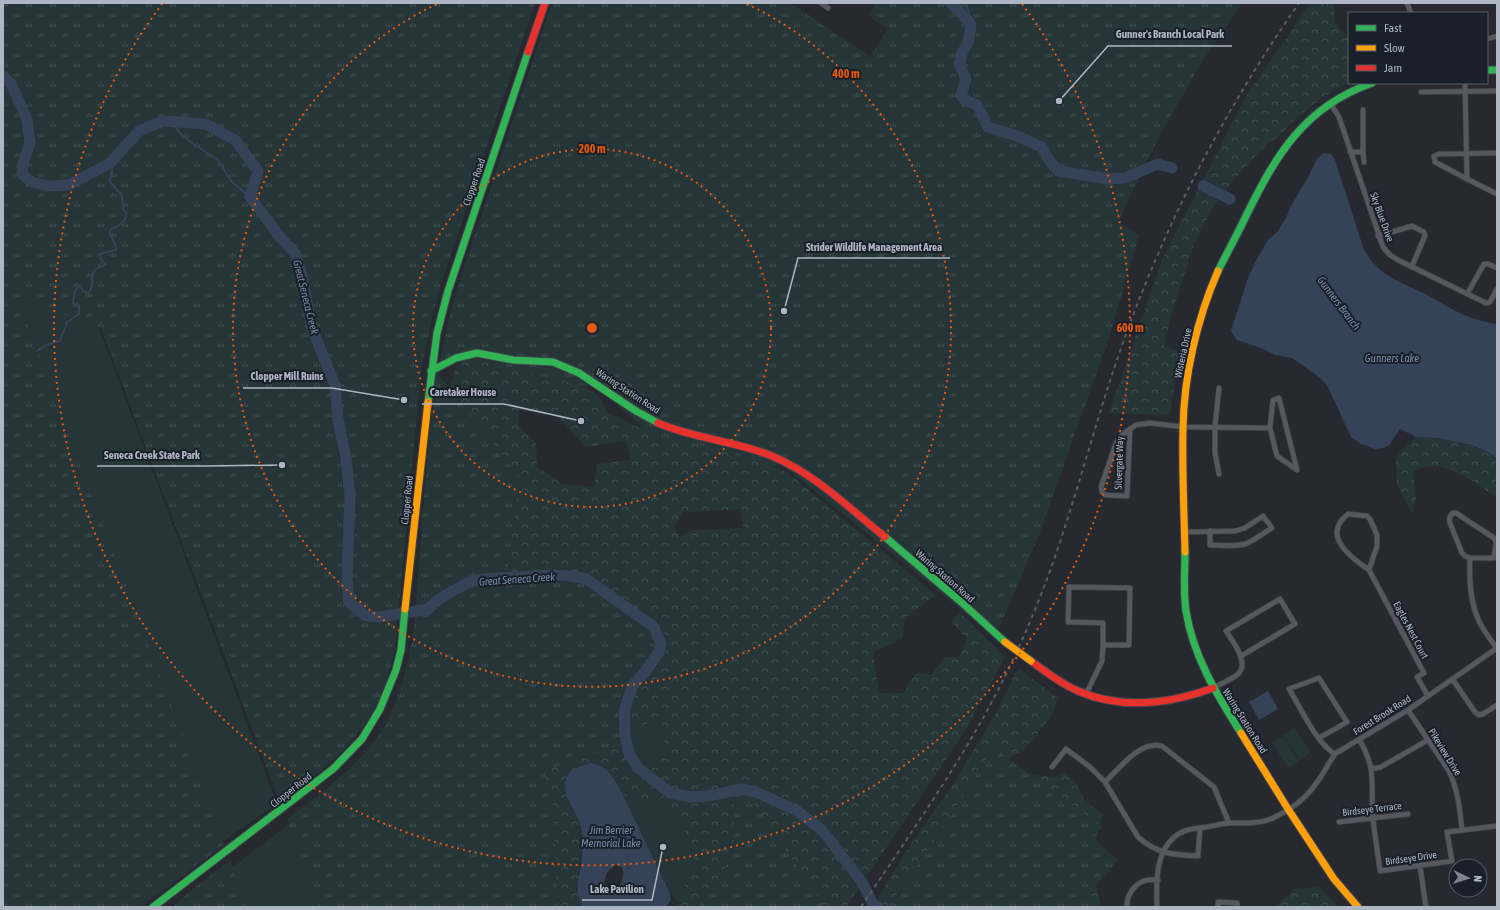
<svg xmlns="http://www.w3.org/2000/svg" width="1500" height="910" font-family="'Asap Condensed',sans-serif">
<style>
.green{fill:#263537}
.forest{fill:url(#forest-crowns);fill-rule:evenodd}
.park{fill:url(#park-tufts)}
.water{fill:#354359;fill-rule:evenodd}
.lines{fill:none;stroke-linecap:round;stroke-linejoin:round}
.stream{stroke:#354359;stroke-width:2}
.river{stroke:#354359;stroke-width:11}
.street-casing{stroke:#424449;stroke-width:6}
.fast-casing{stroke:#424449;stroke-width:9}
.slow-casing{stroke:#424449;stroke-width:9}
.jam-casing{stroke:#424449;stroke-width:9}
.street{stroke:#55585f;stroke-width:4.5}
.fast{stroke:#30b455;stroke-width:7}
.slow{stroke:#ff9f0a;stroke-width:7}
.jam{stroke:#e5322d;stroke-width:7}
.rail{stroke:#595c63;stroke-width:2;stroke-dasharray:4 4;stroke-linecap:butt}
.slow-bridge-casing{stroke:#424449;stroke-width:9;stroke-linecap:butt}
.slow-bridge{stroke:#ff9f0a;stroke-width:7}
.ring{fill:none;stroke:#e8590c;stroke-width:2;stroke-dasharray:2 4}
.labels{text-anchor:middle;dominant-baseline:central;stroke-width:4;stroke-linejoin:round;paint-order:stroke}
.street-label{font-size:10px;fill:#aeb6c3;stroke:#1a202a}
.water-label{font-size:11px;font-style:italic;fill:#788caa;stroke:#1a202a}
.centre{fill:#e8590c;stroke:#1a202a;stroke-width:2}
.ring-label{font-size:12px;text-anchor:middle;font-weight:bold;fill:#e8590c;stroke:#1a202a;stroke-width:4;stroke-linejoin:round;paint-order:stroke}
.leader{fill:none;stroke:#aeb6c3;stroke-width:1.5}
.callout-dot{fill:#aeb6c3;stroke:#1a202a;stroke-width:1.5}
.callout-label{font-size:11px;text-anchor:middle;font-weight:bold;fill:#aeb6c3;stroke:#1a202a;stroke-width:4;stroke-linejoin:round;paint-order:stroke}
</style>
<defs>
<pattern id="forest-crowns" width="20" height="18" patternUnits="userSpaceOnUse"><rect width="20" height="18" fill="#263537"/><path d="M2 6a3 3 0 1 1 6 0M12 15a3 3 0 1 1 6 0" fill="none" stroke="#435052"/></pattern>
<pattern id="park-tufts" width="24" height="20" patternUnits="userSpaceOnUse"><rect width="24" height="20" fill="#263537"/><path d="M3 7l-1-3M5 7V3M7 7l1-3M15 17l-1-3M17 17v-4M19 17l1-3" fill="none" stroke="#435052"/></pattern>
</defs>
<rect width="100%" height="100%" fill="#262a30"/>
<path class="green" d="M3 279 96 320 277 804 219 844Z
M655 719 667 753 638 768 629 754 625 734Z
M1294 728 1311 753 1300 760 1283 735Z
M1283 736 1299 761 1288 768 1272 743Z
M623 795 666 806 683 826 695 862 685 884 680 903 670 893Z
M292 822 325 907H244L230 869Z"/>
<path class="forest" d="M1310 3H1334V22L1349 38V82L1319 100 1294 120 1280 136 1267 144 1236 177 1213 207 1194 244 1172 313 1164 346 1179 352 1170 415 1109 413 1162 260 1245 98Z
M472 357 561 372 599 396 608 413 636 426 756 456 789 474 936 595 905 618 902 638 873 653 879 693H903L916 673 931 675 945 657H959L967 639 951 621 960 613 1005 657 962 736 846 907H674L680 903 685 884 695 862 683 826 665 806 623 795 616 782 567 793 582 830 581 858 576 889 578 897 584 907H473L406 678 417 611 442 409 457 364ZM519 410 540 414 549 412 565 424 586 447 626 441 631 460 597 464 594 487 562 484 537 467 536 443 518 425ZM741 509 743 528 694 530 679 537 674 527 684 511 695 512ZM655 720 667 752 638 768 629 754 625 734Z
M1416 437C1445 438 1472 442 1497 458V497C1474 483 1439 453 1413 472L1416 498 1413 515 1397 485 1396 457Z
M1018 668 1058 698 1051 717 1025 749 999 764 1007 773 1057 777 1064 772 1075 782 1084 799 1103 815 1094 845 1097 889 1101 907H872L913 841 955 781 996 713Z
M1319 887 1339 907H1276L1294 889Z"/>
<path class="park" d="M3 3H535L442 281 431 322 421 370 395 648C380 725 340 758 280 803L101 328 17 297 224 845 140 907H3Z
M552 3H790L870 56 888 29 868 15 876 3H1242L1201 63 1158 139 1118 221 1139 235 1108 341 1039 535 995 637 786 468 649 432 598 389 459 357 438 374 520 477 507 572 594 578 668 643 660 667 634 689 627 741 544 771 553 804 558 907H320L287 819C324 791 370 759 390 715 417 659 416 594 421 534 425 481 430 427 437 374 442 345 450 317 457 289Z
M993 747 1102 827 1093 838 1118 860 1090 891 1095 907H888C925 854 961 802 993 747Z
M733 774 813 889 825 907H698L734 855Z
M230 861 247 907H173L195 887Z"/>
<path class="water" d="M1323 153 1331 154 1335 160 1364 250C1382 279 1400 281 1427 295 1452 309 1468 320 1497 324V458L1486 451 1472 445 1438 438 1416 437 1400 429 1389 445 1383 448 1375 449 1361 444 1351 437 1327 385 1319 377 1292 358 1276 355 1261 348 1237 340 1231 331 1248 278 1257 259 1268 240 1278 231 1286 218 1291 206 1307 179 1317 159Z
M1268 691 1278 709 1259 720 1249 702Z
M591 763C608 766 616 781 623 795L670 893 671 900 666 907H584C573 893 578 881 581 866 582 855 583 843 582 832 580 814 559 795 567 776 571 768 584 765 591 763ZM616 865 622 867C625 877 622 881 617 889L610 892 604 888C604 877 606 871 616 865Z"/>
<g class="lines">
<path class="stream" d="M964 3 969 12 968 20
M172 122 180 133 193 144 217 159 232 182 250 197
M37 351 46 345 60 341 67 322 79 314V308L73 303 75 291 78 287 81 288 84 292 88 293C95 287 90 278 94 271 97 267 102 267 106 264L102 261 99 254 116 250C117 243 109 237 110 230 118 225 125 224 127 214L123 209 122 195 110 182 112 170 110 163"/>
<path class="river" d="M951 3 968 20 971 25 968 43 962 53 959 64 966 79 961 95 965 100 977 105 988 127 1017 136 1042 147 1049 160 1058 171 1109 179 1125 178 1158 164 1172 168
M3 76 11 84 27 119 30 143 22 166 23 175 32 182 48 186 69 185 110 163 139 131 163 121 206 124 235 140 258 171 250 197 280 237 295 253 302 275 311 326 335 385 338 419 346 458 350 495 347 579 349 602 366 616 379 617 428 609 439 599 467 583 483 579 549 575 571 576 586 579 653 626 661 643 659 652 645 672 633 685 624 710 625 734 629 754 638 768 670 793 691 797 708 796 742 789 756 792 797 811 822 830 862 882 873 904 878 907
M1203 186 1230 199"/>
<defs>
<path id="street" d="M821 3 828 8
M1407 3 1411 13
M1487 39 1497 36
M1465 83 1467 179 1497 194
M1421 92 1497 91
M1330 103 1339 117 1383 247 1390 255 1398 260 1486 303 1490 302 1497 289
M1350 152H1363V110
M1363 152 1364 162
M1467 179 1435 162 1434 156 1439 154 1497 153
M1378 236 1412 226 1424 232 1425 236 1412 266
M1467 294 1484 264H1488L1497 268
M1219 388 1215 427V453L1219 474
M1130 429 1122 435 1116 443 1101 487 1102 492 1105 495 1127 496 1130 429 1136 425 1150 423 1183 427 1270 428 1273 400 1279 398 1297 470 1277 456 1270 428
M1453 513H1456L1494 538 1496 542 1494 558H1470L1465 556 1462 553 1450 523C1449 518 1449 516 1453 513Z
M1185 532 1235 531 1245 528 1263 516 1272 528C1263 533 1254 541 1245 544 1234 547 1221 545 1210 545V531
M1470 558C1469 581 1470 605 1481 625 1486 634 1492 641 1497 649
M1369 570C1350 557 1321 535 1348 514L1367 516 1370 519 1377 535V546L1369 570 1424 673 1417 677 1428 696
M1453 680 1475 712 1479 715 1483 714 1497 705
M1213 688C1220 684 1231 680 1238 674 1250 663 1232 640 1226 631L1280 599 1295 624 1241 656
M1086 694 1102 661 1103 645H1129L1130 588 1069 587 1068 622 1103 623V645
M1408 710 1449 771C1458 790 1460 810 1462 830
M1319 738 1347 722 1319 678 1289 689C1301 708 1316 743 1335 754
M1359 739C1378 771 1370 786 1373 819 1375 837 1378 854 1380 871L1452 861 1447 832 1497 826
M1052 767 1066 749 1090 767 1105 782 1138 837C1157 854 1174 855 1198 856L1200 828
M1372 769 1381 767 1428 740
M1105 782C1120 768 1140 740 1162 746L1214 787 1229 823
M1339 822 1408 814
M1420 866 1426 907
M1127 907C1126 897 1134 884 1144 881 1148 879 1153 880 1158 880
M1157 907C1156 881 1155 848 1180 833 1188 828 1198 828 1207 827 1214 826 1223 823 1231 823 1244 823 1260 824 1273 818 1288 811 1305 799 1315 785 1323 775 1328 764 1335 754L1338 752 1408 710 1497 648
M1218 907V902L1237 903V907"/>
<path id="fast" d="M1487 70H1497
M1218 271C1227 253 1237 235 1246 216 1276 155 1304 107 1372 83
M431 371 456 358 477 353 513 360 553 362 579 373 636 411 658 423
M428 402 437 333 448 291 528 52
M885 537 960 601 1005 642
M1185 552C1185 571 1183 592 1186 611 1193 656 1217 695 1241 733
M153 907 333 769 362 739 380 709 396 670 401 650 405 609"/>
<path id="slow" d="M1185 552C1184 511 1182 469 1183 428 1184 375 1197 319 1218 271
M405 609 428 402
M1241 733 1288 809 1334 879 1358 907"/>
<path id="jam" d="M528 52 545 3
M658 423C695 439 736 441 772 456 815 474 849 508 885 537
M1031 661C1046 672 1061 684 1078 691 1122 710 1169 704 1213 688"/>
</defs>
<use href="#street" class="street-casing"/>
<use href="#fast" class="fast-casing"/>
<use href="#slow" class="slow-casing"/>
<use href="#jam" class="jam-casing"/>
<use href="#street" class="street"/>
<use href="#fast" class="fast"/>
<use href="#slow" class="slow"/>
<use href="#jam" class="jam"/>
<path class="rail" d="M861 907C900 849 940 792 975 732 1010 672 1038 608 1060 542 1083 473 1101 403 1126 334 1170 214 1226 108 1299 3"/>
<defs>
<path id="slow-bridge" d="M1005 642 1031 661"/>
</defs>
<use href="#slow-bridge" class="slow-bridge-casing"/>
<use href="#slow-bridge" class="slow-bridge"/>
</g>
<g class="ring">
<circle cx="592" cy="328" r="179"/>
<path d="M747 4A359 359 0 1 1 437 4"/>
<path d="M1022 4A538 538 0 1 1 162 4"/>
</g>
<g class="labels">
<g class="street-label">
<text transform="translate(474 182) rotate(-71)">Clopper Road</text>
<text transform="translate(1382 217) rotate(70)">Sky Blue Drive</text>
<text transform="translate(1183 353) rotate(-78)">Wisteria Drive</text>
<text transform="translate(628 391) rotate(33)">Waring Station Road</text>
<text transform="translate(1119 463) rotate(-88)">Silvergate Way</text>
<text transform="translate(407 500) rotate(-84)">Clopper Road</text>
<text transform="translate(945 576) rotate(41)">Waring Station Road</text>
<text transform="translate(1411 630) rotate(62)">Eagles Nest Court</text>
<text transform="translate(1382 715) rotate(-32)">Forest Brook Road</text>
<text transform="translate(1245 721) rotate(58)">Waring Station Road</text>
<text transform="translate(1445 752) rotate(58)">Pikeview Drive</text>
<text transform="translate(291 790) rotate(-38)">Clopper Road</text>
<text transform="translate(1372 809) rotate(-7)">Birdseye Terrace</text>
<text transform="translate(1411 858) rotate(-8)">Birdseye Drive</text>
</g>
<g class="water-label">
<text transform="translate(306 297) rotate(76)">Great Seneca Creek</text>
<text transform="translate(1339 303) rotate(53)">Gunners Branch</text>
<text x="1392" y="358">Gunners Lake</text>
<text transform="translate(517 579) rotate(-4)">Great Seneca Creek</text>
<text x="611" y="830">Jim Berrier<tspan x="611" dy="13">Memorial Lake</tspan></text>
</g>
</g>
<circle cx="592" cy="328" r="6" class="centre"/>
<g class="ring-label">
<text x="846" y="78">400 m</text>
<text x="592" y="153">200 m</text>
<text x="1130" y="332">600 m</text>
</g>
<path class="leader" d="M1059 101L1108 46H1232M784 311L798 258H950M404 400L332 388H243M581 421L504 404H422M282 465L208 466H97M663 847L652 900H582"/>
<g class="callout-dot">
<circle cx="1059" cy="101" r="4"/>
<circle cx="784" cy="311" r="4"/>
<circle cx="404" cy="400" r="4"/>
<circle cx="581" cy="421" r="4"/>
<circle cx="282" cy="465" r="4"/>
<circle cx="663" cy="847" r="4"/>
</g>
<g class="callout-label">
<text x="1170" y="38">Gunner's Branch Local Park</text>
<text x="874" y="251">Strider Wildlife Management Area</text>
<text x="287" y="380">Clopper Mill Ruins</text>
<text x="463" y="396">Caretaker House</text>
<text x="152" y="459">Seneca Creek State Park</text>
<text x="617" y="893">Lake Pavilion</text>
</g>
<rect width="1500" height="910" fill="none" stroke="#aeb6c3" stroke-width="8"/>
<rect x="1348" y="12" width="140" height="72" fill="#1a202a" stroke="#555c67"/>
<rect x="1356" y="25" width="20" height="6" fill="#30b455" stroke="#555c67"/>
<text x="1384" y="32" font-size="12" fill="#aeb6c3">Fast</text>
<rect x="1356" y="45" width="20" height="6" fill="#ff9f0a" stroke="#555c67"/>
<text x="1384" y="52" font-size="12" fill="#aeb6c3">Slow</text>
<rect x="1356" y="65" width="20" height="6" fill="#e5322d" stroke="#555c67"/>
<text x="1384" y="72" font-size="12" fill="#aeb6c3">Jam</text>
<g transform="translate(1468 878) rotate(94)"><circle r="19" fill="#1a202a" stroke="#555c67"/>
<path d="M0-3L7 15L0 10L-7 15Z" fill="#7e8590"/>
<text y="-6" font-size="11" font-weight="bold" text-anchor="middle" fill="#aeb6c3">N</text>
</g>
</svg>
